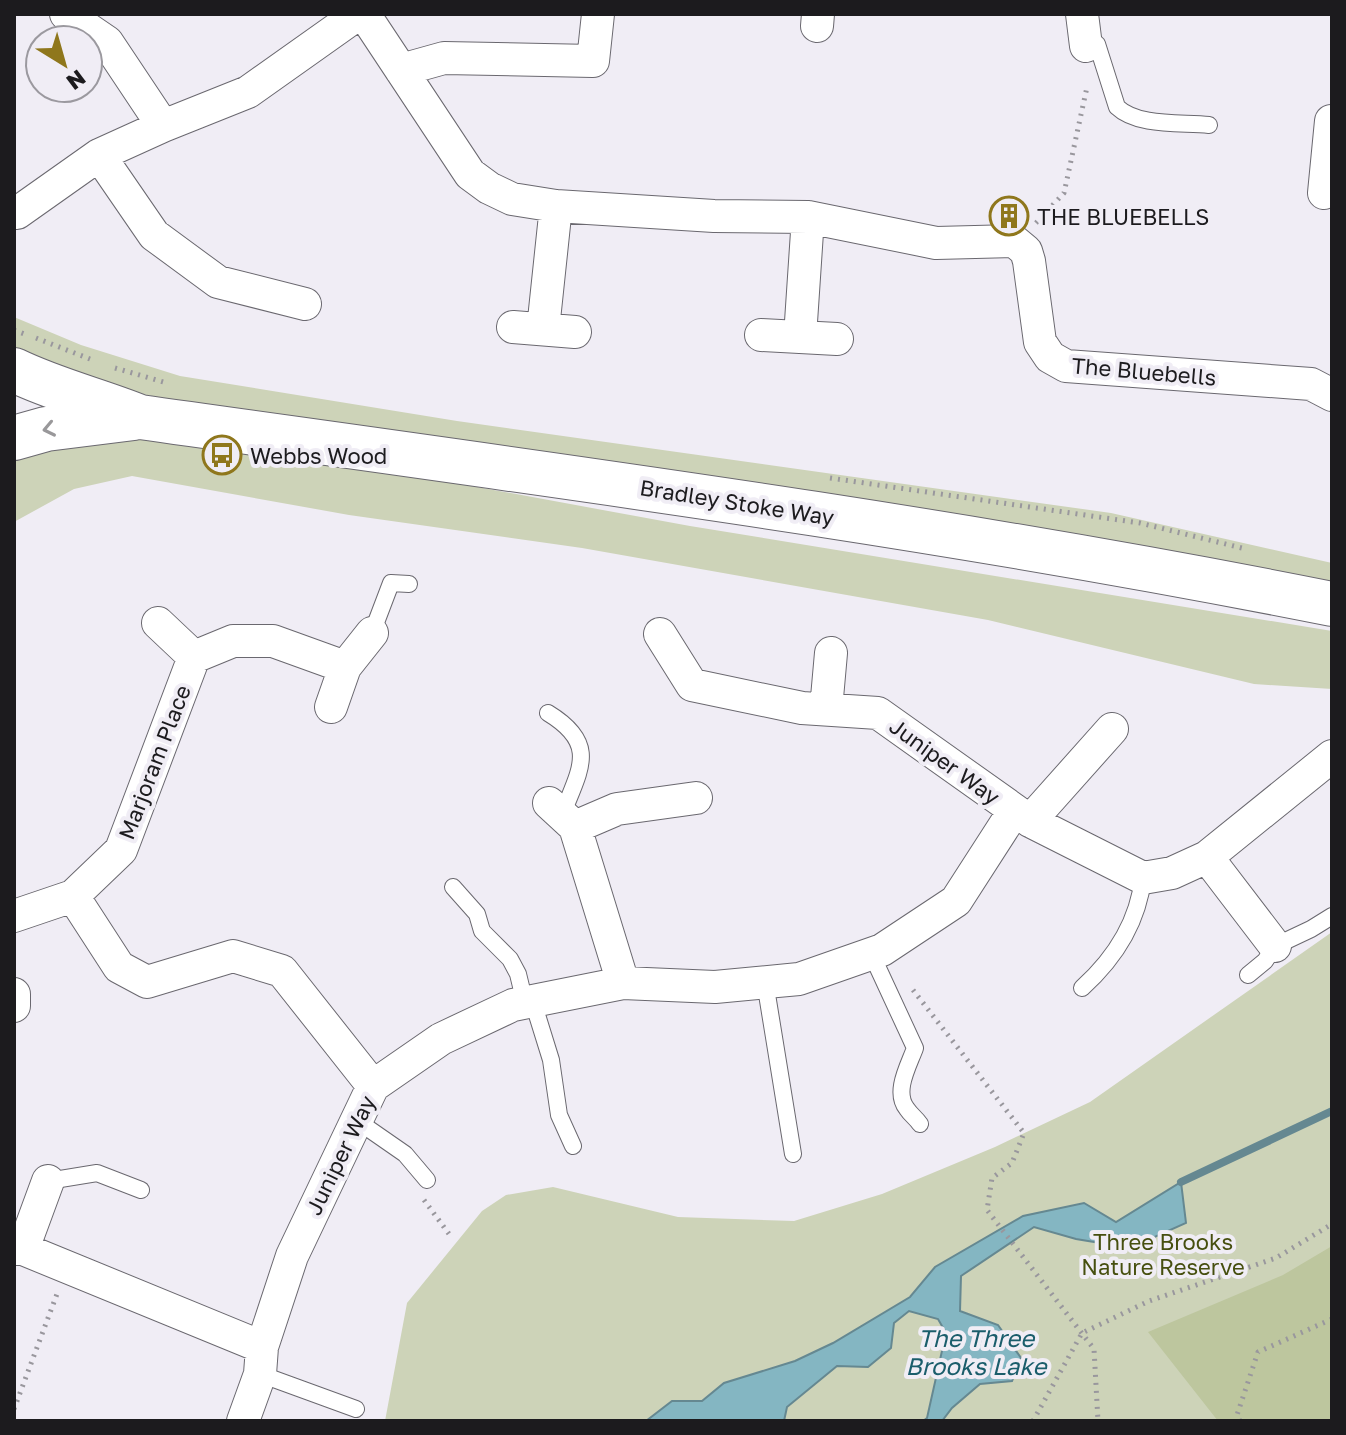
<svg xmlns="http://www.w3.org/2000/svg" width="1346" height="1435" font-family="'Golos Text',sans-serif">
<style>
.green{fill:#cdd3b8}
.forest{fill:#bdc69e}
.water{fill:#84b6c2;stroke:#658891;stroke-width:2}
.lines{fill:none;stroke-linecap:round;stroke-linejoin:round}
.stream{stroke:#658891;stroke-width:8}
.lane-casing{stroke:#6a686f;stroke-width:18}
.street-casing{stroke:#6a686f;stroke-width:34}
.secondary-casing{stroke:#6a686f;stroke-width:46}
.path{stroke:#99979d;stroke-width:5;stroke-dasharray:2 6;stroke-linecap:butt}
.lane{stroke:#fff;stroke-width:16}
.street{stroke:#fff;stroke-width:32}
.secondary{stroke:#fff;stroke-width:44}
.oneway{stroke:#99989a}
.labels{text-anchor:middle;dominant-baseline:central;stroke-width:8;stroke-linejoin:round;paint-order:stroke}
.poi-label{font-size:22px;fill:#1c1b1e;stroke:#f0edf5;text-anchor:start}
.street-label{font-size:22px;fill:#1c1b1e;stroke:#f0edf5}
.park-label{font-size:22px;fill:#464f0f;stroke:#f0edf5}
.water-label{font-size:24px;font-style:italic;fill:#1a5d6b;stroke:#f0edf5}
</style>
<rect width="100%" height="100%" fill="#f0edf5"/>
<path class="green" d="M14 317 81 345 180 376 457 421 1111 513 1332 563V584L211 408 117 389 14 354Z
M106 430 461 484 690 526 1332 631V689L1254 684 988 620 582 548 349 515 132 476 74 489 14 522V451Z
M1332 932V1421H385L407 1303 482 1211 506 1195 553 1187 678 1217 794 1221 882 1194 995 1147 1090 1102Z"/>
<path class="forest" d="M1332 1246V1421H1218L1148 1332 1283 1275Z"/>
<path class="water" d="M1181 1182 1186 1223 1130 1248 1076 1239 1034 1227 961 1276 960 1311 998 1325 1021 1358 1012 1381 980 1384 952 1408 942 1421H923L927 1418 946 1333 938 1319 909 1311 894 1323 891 1348 868 1367 837 1366 787 1407 784 1421H646L672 1401H702L724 1383 795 1361 833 1343 910 1297 935 1267 1023 1216 1084 1203 1116 1222Z"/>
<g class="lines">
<path class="stream" d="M1181 1182 1332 1111"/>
<defs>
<path id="lane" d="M1087 37 1097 44 1117 107C1138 127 1182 122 1209 125
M372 633 391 583 409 584
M548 713C599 744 580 769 562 815
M453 887 477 914 482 931 510 959 518 974 525 1003
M871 953 915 1048C909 1065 893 1092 907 1109 911 1115 916 1118 920 1124
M1248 975 1265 961 1275 946 1311 929 1332 916
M765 982 793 1154
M1082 988C1114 959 1138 922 1143 878
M533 1002 551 1060 559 1115 573 1146
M356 1120 405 1154 427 1180
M48 1181 97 1173 141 1190
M260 1374 356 1409"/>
<path id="street" d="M66 14 107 42 163 126
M364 14 470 174 489 188 512 199 556 206 714 216 808 217 936 243 1014 241 1026 251 1029 261 1040 342 1050 357 1066 366 1311 384 1332 395
M1082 14 1086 46
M817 26 818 14
M401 70 444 58 593 61 598 14
M99 155 154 235 218 282 305 304
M1324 193 1331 121
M17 213 99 155 163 126 248 92 358 14
M513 327 575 332
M543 329 556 206
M761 335 837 339
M800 337 808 217
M158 623 194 657
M660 634 692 685 802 708 878 713 1030 821 1143 878 1172 873 1207 857 1332 756
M331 707 345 667 372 633
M826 709 831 653
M549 803 575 827
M1030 821 1112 729
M1207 857 1275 946
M73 896 121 850 194 657 233 641H273L345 667
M14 916 73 896 119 967 147 982 233 956 282 971 373 1086
M623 983 575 827 617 809 696 798
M14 994V1006
M14 1249H23L262 1347
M23 1249 48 1181
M243 1421 260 1374 262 1347 292 1256 373 1086 441 1039 513 1005 623 983 715 987 799 979 882 950 956 901 1014 811"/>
<path id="secondary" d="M14 370C55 390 98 400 140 417 538 473 937 525 1332 604
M14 438 46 429 134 418"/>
</defs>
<use href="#lane" class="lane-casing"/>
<use href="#street" class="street-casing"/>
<use href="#secondary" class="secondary-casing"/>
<path class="path" d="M1036 223 1064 193 1087 87
M14 330 27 335
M36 338 90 359
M115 368 167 383
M830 478 1140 523 1246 549
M913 990 1024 1133 1012 1163 992 1178 987 1210 1094 1349 1098 1421
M424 1200 452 1238
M14 1409 57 1294
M1033 1421 1082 1333 1149 1301 1276 1258 1332 1224
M1240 1421 1237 1415 1258 1352 1332 1319"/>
<use href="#lane" class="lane"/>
<use href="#street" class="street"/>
<use href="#secondary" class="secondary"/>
</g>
<defs><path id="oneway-chevron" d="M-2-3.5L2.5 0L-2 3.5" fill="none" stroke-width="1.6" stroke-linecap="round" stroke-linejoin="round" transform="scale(2)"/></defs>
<use class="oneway" href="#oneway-chevron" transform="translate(49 429) rotate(168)"/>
<defs>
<symbol id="building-ring" viewBox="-11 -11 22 22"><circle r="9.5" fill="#f0edf5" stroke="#8f771c" stroke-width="1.5"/><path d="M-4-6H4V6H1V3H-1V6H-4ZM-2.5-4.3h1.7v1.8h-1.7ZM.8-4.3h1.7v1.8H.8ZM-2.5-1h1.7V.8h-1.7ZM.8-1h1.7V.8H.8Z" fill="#8f771c"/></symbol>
<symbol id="bus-ring" viewBox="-11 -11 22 22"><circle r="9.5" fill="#f0edf5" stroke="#8f771c" stroke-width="1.5"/><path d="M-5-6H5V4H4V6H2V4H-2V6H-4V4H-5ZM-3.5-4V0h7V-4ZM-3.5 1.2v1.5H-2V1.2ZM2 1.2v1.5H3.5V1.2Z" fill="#8f771c"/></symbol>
</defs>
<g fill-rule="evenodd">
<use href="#building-ring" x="987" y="194" width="44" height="44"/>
<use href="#bus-ring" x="200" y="433" width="44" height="44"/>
</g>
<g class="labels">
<g class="poi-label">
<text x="1037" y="216">THE BLUEBELLS</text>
<text x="250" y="455">Webbs Wood</text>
</g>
<g class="street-label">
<text transform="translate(1144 371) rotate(5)">The Bluebells</text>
<text transform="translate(737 502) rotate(9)">Bradley Stoke Way</text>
<text transform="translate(945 761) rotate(36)">Juniper Way</text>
<text transform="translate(154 762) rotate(-69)">Marjoram Place</text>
<text transform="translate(340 1155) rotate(-64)">Juniper Way</text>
</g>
<g class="park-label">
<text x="1163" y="1241">Three Brooks<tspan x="1163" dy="25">Nature Reserve</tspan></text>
</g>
<g class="water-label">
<text x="976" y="1337">The Three<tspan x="976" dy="28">Brooks Lake</tspan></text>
</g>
</g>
<rect width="1346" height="1435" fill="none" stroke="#1c1b1e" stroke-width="32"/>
<g transform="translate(64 64) rotate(143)"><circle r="38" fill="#f0edf5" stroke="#9b999f" stroke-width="2"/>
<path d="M0-6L14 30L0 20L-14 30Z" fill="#8f771c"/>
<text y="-12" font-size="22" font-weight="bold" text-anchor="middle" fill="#1c1b1e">N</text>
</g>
</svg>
